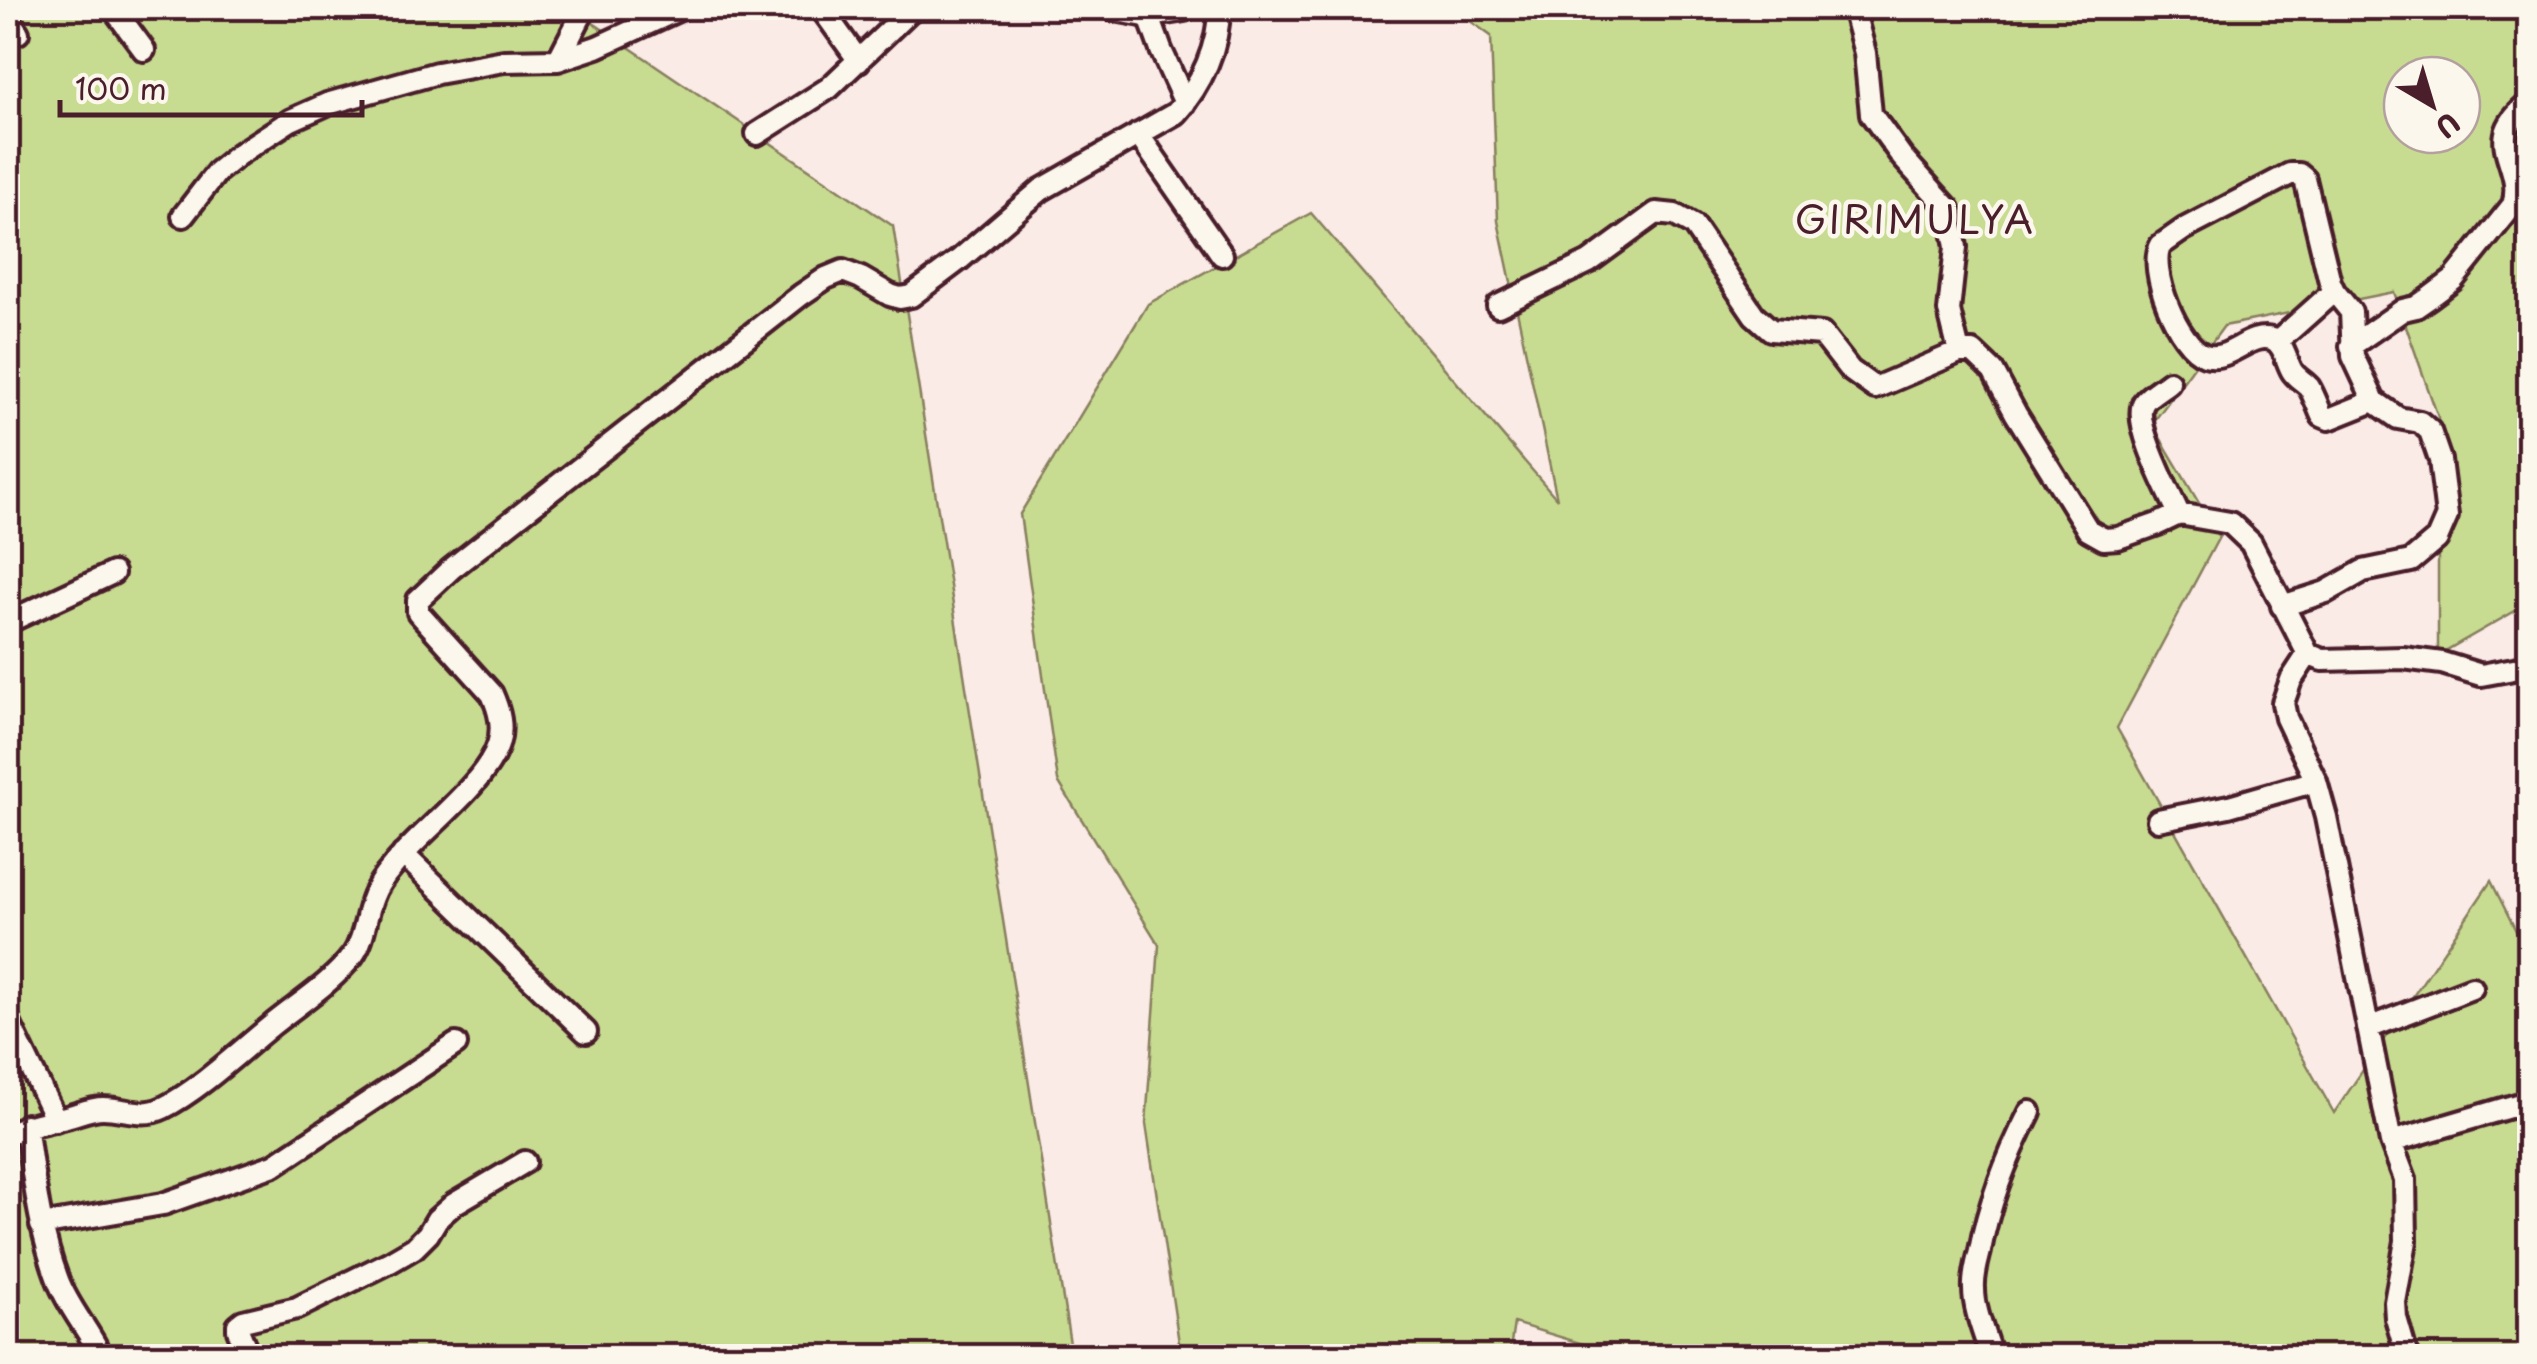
<svg xmlns="http://www.w3.org/2000/svg" width="2537" height="1364" font-family="'Playpen Sans',sans-serif">
<style>
.green{fill:#c7dc91;stroke:#887e5e;stroke-width:2.5;fill-rule:evenodd}
.lines{fill:none;stroke-linecap:round;stroke-linejoin:round}
.minor-casing{stroke:#4a1f2b;stroke-width:28}
.tertiary-casing{stroke:#4a1f2b;stroke-width:32}
.minor{stroke:#fbf7ec;stroke-width:20}
.tertiary{stroke:#fbf7ec;stroke-width:25}
.labels{text-anchor:middle;dominant-baseline:central;stroke-width:9;stroke-linejoin:round;paint-order:stroke}
.quarter-label{font-size:38px;letter-spacing:2.5px;fill:#4a1f2b;stroke:#fbf7ec}
</style>
<rect width="100%" height="100%" fill="#faebe6"/>
<filter id="ink" filterUnits="userSpaceOnUse"><feTurbulence type="fractalNoise" baseFrequency=".01" numOctaves="2"/><feDisplacementMap in="SourceGraphic" scale="20" xChannelSelector="R" yChannelSelector="G"/><feConvolveMatrix kernelMatrix="1 2 1 2 8 2 1 2 1" color-interpolation-filters="sRGB"/></filter>
<g filter="url(#ink)">
<path class="green" d="M8 8H571L893 226 1072 1356H8Z
M1452 8H2529V603L2438 655V417L2394 292 2224 326 2152 424 2219 537 2117 728 2334 1113 2491 881 2529 957V1356H1611L1610 1352 1514 1323 1509 1356H1181L1146 1124 1159 945 1058 781 1020 514 1148 304 1311 213 1557 499 1498 221 1491 36ZM2402 75H2462V135H2402Z"/>
<g class="lines">
<defs>
<path id="minor" d="M113 8 144 50
M821 8 859 61
M1853 8 1865 53 1871 114 1902 157 1949 209 1956 247 1949 311 1959 352
M1148 14 1161 50 1185 103
M8 18 18 33
M558 60 585 8
M757 134 829 88 913 8
M1138 134 1222 255
M183 216 217 172 239 154 291 120 327 104 437 73 504 61 558 60 597 47 682 8
M1498 306 1589 262 1656 213 1675 215 1693 225 1754 315 1771 330 1822 334 1850 370 1875 388 1959 352H1973L1993 371 2016 414 2088 530 2104 539 2118 538 2158 524 2179 514 2230 523 2251 543 2308 654 2322 660 2403 658 2442 663 2481 675 2530 666
M2277 342 2334 291
M2351 346 2403 310 2416 307 2429 298 2453 280 2513 205C2526 162 2478 142 2530 103
M2169 382C2162 388 2149 395 2144 402 2131 421 2170 494 2179 514
M2282 606 2326 592 2363 571 2411 561 2437 539 2447 516 2440 460 2430 431 2420 422 2398 418 2374 401 2353 356 2351 312 2334 291 2330 282 2305 179 2299 174H2290L2184 229 2161 245C2147 268 2178 346 2205 355 2229 363 2248 332 2272 339 2284 343 2286 361 2292 371 2296 378 2304 381 2309 387 2314 395 2318 407 2322 416L2329 419 2374 401
M8 622 113 573
M2308 654 2291 680 2283 703 2286 718 2316 781 2326 817 2391 1142 2405 1179 2406 1241 2395 1302 2396 1318 2407 1356
M2158 820 2229 806 2316 781
M403 854 586 1032
M8 1020 56 1120
M2368 1028 2472 988
M26 1125C34 1178 39 1230 58 1280 68 1307 89 1330 101 1356
M8 1133C27 1125 46 1122 66 1117 78 1114 91 1108 103 1108 123 1108 143 1118 163 1108 199 1090 240 1051 272 1025 299 1003 332 983 353 955 365 938 365 917 373 897 377 885 385 875 393 866 421 831 485 785 498 745 504 727 499 710 492 694L418 612V600L451 569 801 295 826 278 843 271 861 278 890 295 900 298 911 296 959 260 1041 190 1176 113C1202 84 1219 46 1219 8
M2391 1142 2530 1101
M41 1225 163 1204 274 1165 456 1044
M249 1356 238 1330V1325L243 1321 297 1308 390 1262 414 1248 428 1234 437 1219 454 1204 525 1162
M1991 1356C1985 1335 1974 1311 1974 1289 1973 1276 1977 1263 1980 1251 1989 1201 2007 1157 2030 1112"/>
<path id="tertiary" d="M1115 8 1148 14 1184 8"/>
</defs>
<use href="#minor" class="minor-casing"/>
<use href="#tertiary" class="tertiary-casing"/>
<use href="#minor" class="minor"/>
<use href="#tertiary" class="tertiary"/>
</g>
</g>
<g class="labels">
<g class="quarter-label">
<text x="1915" y="218">GIRIMULYA</text>
</g>
</g>
<rect width="2537" height="1364" fill="none" stroke="#fbf7ec" stroke-width="40"/>
<rect x="20" y="20" width="2497" height="1324" fill="none" stroke="#4a1f2b" stroke-width="4" filter="url(#ink)"/>
<g transform="translate(2432 105) rotate(142)"><circle r="48" fill="#fbf7ec" stroke="#b4a19f" stroke-width="2.5"/>
<path d="M0-8L18 38L0 25L-18 38Z" fill="#4a1f2b"/>
<text y="-15" font-size="28" font-weight="bold" text-anchor="middle" fill="#4a1f2b">U</text>
</g>
<path d="M60 100v15h302v-15" fill="none" stroke="#4a1f2b" stroke-width="5"/>
<text x="75" y="100" font-size="30" fill="#4a1f2b" stroke="#fbf7ec" stroke-width="8" paint-order="stroke">100 m</text>
</svg>
